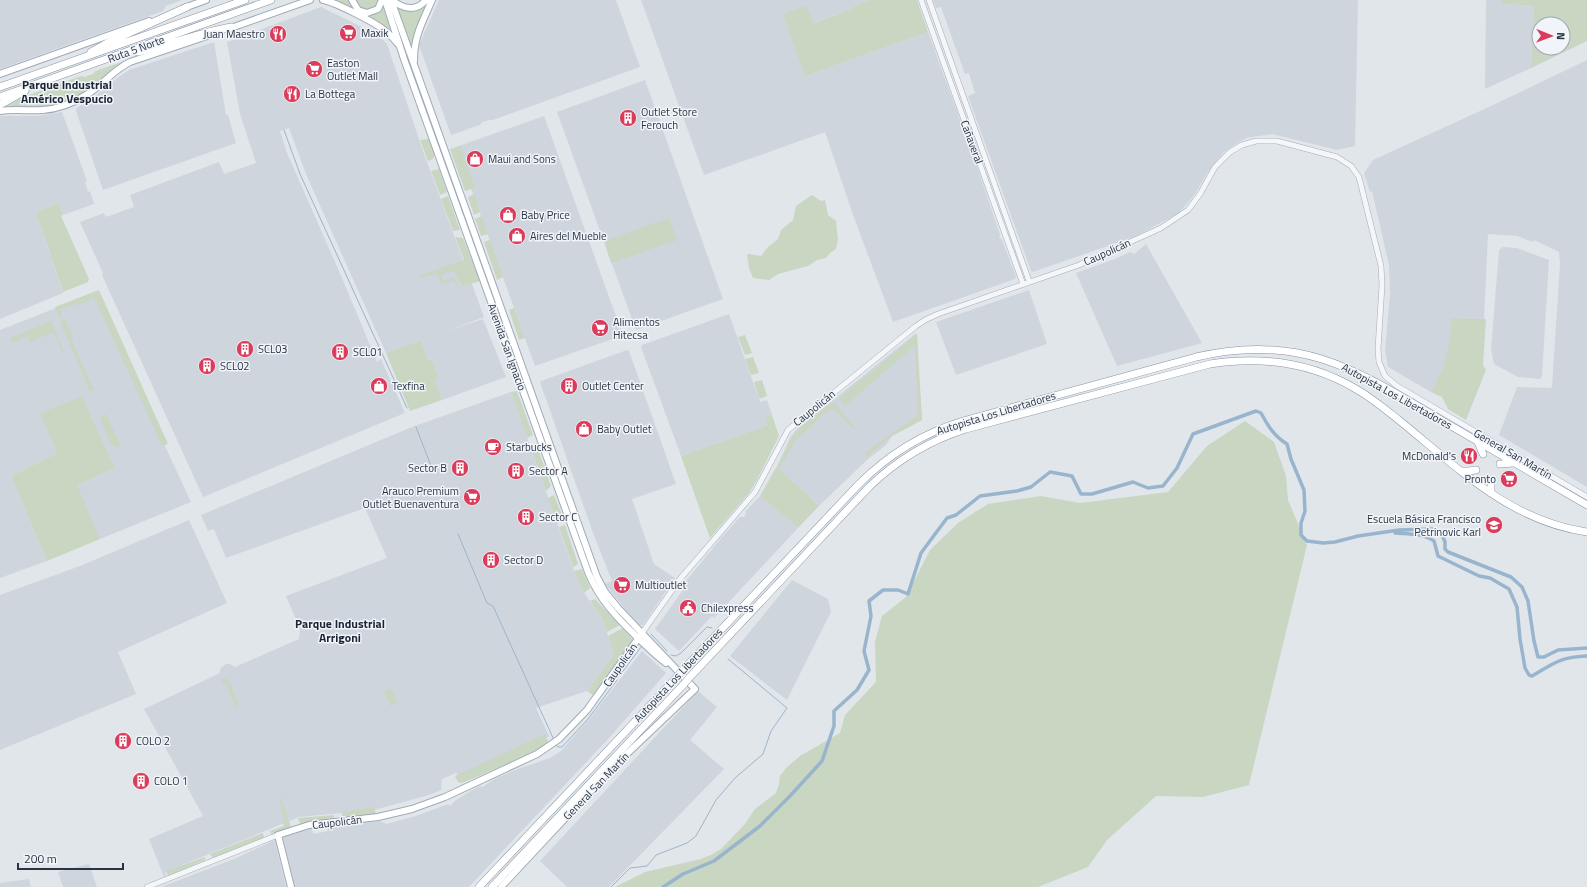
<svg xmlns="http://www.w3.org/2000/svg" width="1587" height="887" font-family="'Titillium Web',sans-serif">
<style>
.built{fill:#cfd5dd}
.green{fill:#c8d6c2;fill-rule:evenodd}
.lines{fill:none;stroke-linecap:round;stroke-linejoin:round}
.stream{stroke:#99b5ce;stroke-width:1}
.canal{stroke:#99b5ce;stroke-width:3.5}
.minor-casing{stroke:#a6adb6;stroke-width:6}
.major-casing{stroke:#9faab8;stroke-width:8}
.highway-casing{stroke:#8794a3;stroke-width:8}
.minor{stroke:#f4f6f9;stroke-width:5}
.major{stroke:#fff;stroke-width:6}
.highway{stroke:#fff;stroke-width:7}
.highway-bridge-casing{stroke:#8794a3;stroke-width:8;stroke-linecap:butt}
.highway-bridge{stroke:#fff;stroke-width:7}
.labels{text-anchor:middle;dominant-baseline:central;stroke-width:3;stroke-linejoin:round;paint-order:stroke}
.poi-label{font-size:11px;fill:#283444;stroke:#f1f4f8;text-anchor:start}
.street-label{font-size:11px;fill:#283444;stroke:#f1f4f8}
.neighbourhood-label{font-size:12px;font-weight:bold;fill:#1a2535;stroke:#f1f4f8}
</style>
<rect width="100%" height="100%" fill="#e1e6eb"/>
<path class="built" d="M0 0H182L166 6 163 11 0 69Z
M439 0H616L640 67 493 120H490L482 122 480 125 451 135 419 45Z
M641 0H870L855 5 850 10 812 23 805 76 928 32 977 166 1000 235 999 237 1002 240 1016 276 1015 279 893 322 852 212 825 132 704 175Z
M933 0H1358L1355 146 1337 150 1272 134 1246 138 1224 152 1207 173 1195 194 1179 213 1136 236 1033 272 1031 271 968 96 975 93 969 73 965 74 941 7 936 8Z
M1486 0H1502V4L1534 6 1531 68 1485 89Z
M321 7 378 35 387 44 424 154 484 317 447 331 483 319 506 377 442 400 435 380 438 378 431 359 428 360 421 340 386 353 306 174 289 128 280 131 287 153 339 271 377 362 381 359 405 413 203 497 102 275 103 273 80 222 104 213 106 217 134 207 130 195 219 162 224 174 256 163 240 114 227 42Z
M214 42 226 115H228L236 143 103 190 76 111 77 108 98 94 116 79 129 70Z
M1587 60V487L1499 435 1517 387 1551 388 1552 386 1560 264 1559 252 1534 240 1533 242 1517 236 1488 234 1484 319 1451 318 1450 341 1448 353 1439 379 1431 392 1388 367 1385 351 1390 294 1389 265 1372 191 1370 192 1364 173 1373 160 1491 106Z
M645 80 723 299 636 330 557 112Z
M62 112 87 181 85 182 88 192 90 191 94 204 63 215 59 203 36 212 63 293 0 319V116H38Z
M544 116 622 333 621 336 535 366 456 147Z
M1146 244 1202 343 1117 366 1076 273 1115 259 1130 252 1134 254Z
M1503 247 1517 248 1549 260 1542 376 1540 379 1518 377 1494 364 1491 349 1499 250Z
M1029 290 1047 344 956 375 936 322Z
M94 293 191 502 100 539 76 485 115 468 82 396 41 413 57 453 11 476 47 561 0 578V330Z
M729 314 760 402 767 400 772 415 766 417 768 425 681 456 641 347 642 345Z
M916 333 922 420 892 436 885 446 868 459 819 506 777 466 791 436 796 430Z
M627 350 629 351 676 484 632 499 654 564 675 578 643 625H640L625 609 605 584 612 581 593 533 540 382 541 381Z
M511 392 574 571 584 593 602 618 614 654 587 691 536 708 549 736 537 746 464 779 456 773 442 779 441 790 429 795 374 810 299 817 165 872 166 876 164 877 149 839 203 816 144 709 220 673V669L226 664H230L235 667 299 639 300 629 286 596 387 558 365 508 226 558 214 529 208 531 201 515 412 427Z
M760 496 798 528 714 618 712 616 679 651 655 629 683 590 681 587 722 537 740 517H745L746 511Z
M189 520 227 603 118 652 136 694 0 750V595L80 566Z
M792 580 828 599 831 612 787 700 730 656Z
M642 651 666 673 609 738 469 887H294L282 837 300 830 312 828 313 834 328 831 327 826 381 821 386 824 416 816 448 804 450 806 456 800 479 786 483 787 494 779 518 769 550 758 561 751 590 718Z
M698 691 717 707 690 740 724 769 609 887H567L540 861Z
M275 840 286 887H161L234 859Z
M89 864 97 887H63L58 872Z
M29 879 31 887H0V883Z"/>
<path class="green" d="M330 0H350L354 9 358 12 382 7 383 6 393 33Z
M355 0H379L376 8 367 11 360 8Z
M428 0 412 50 397 6 410 11Z
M870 0H917L928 32 805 76 783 14 806 6 813 23 850 10 855 5Z
M1502 0H1587V41L1531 68 1534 6 1502 4ZM1539 24H1563V48H1539Z
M125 61 126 62C103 80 80 101 50 107 35 110 19 107 4 108L23 97 81 76 84 77 93 74 95 71Z
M429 139 435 154 433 159 428 161 420 140Z
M460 146 475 188 465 191 450 149Z
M439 169 447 192 440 195 431 171Z
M475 194 480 212 474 215 468 197Z
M812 195 821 201 825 200 828 215 836 221 838 239 836 249 830 253 826 258 817 260 808 266 778 274 769 280 753 278 749 268 747 255 749 254 761 256 768 247 778 239 781 230 793 220 796 206Z
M448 196 460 230 453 231 441 199Z
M59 203 63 215 61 216 89 279 88 282 63 292 36 212Z
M482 216 488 234 481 236 475 219Z
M669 218 677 240 611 263 604 241Z
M455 237 463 238 480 281 463 286 454 272 451 271 441 275 443 281 454 278 459 287H457L453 281 441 284 437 274 419 278 418 276 464 260Z
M490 240 503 277 497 280 484 242Z
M99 290 168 444 162 446 96 301 93 298 78 306 77 303 60 310 62 316 59 318 55 307Z
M514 308 525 338 519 340 509 310Z
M64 318 73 337 71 339 94 390 90 392 62 326V322Z
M1451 318 1486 319 1483 365 1486 370 1466 420 1448 409 1442 397 1431 392C1446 367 1450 346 1451 318Z
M51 321 64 351 62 352 53 332 30 342 28 336 12 343 10 338Z
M917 334 922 420 892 436 868 456 863 454 918 415 915 348H912L844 407 839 398Z
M745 335 752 353 745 355 738 337Z
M421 340 428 360 431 359 439 378 435 380 442 400 410 411 386 353Z
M753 357 759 373 751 375 745 359Z
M762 380 767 396 759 399 754 382Z
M517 391 533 435 527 438 511 392Z
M82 396 115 468 77 485 100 539 47 561 11 476 57 453 40 413Z
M831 403H835L856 429 853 428 833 409 828 411 796 440 780 468 778 465 791 439 797 430Z
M106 414 120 444 121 445 117 447 111 445 100 417Z
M772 415 779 436 757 480 749 493 710 538 681 456 768 425 765 417Z
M1245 421 1274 442 1286 476 1288 500 1307 545 1249 785 1203 797 1156 796 1107 840 1088 867 1038 887H615L645 872 701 859 711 855 721 849 745 824 755 809 776 793 779 784 780 776 786 768 800 756 840 733 845 715 876 682 875 642 882 616 906 597 930 550 958 523 988 504 1041 496 1080 503 1168 492 1207 446Z
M538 449 551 486 546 491 532 451Z
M777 466 819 506 798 528 760 496Z
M554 495 564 520 557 523 548 498Z
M565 525 578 564 573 567 559 527Z
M582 569 590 588 584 593 574 571Z
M595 599 617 622 620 625 607 632 602 618 590 601Z
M623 628 633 640 593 695 587 691 614 654 608 636Z
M223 678 229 680 239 705 235 706 226 683 223 684 221 679Z
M391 688 397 703 390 706 384 691Z
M545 734 548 742 538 751 462 783 458 782 455 776Z
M279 793 291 827 272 835 270 831 284 826Z
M374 807 376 814 345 818 342 816V812Z
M334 815V820L300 824 298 818Z
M263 833 264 838 213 858 210 854Z
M205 857V860L168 876 166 871Z"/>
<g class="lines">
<path class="stream" d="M284 130 300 174 407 408
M416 427 433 471
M458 534 487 603 493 606 554 740
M651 634 667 651
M671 655 676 656 681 653 707 627 712 628
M620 675 641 647
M556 745 558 747H562L588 719 617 680
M611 887 630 868 647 866 656 855 687 843 696 836 716 800 735 778 763 754 771 731 787 708 728 659"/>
<path class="canal" d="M1395 533C1408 534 1423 533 1434 541L1438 556 1479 576 1490 578 1509 589 1517 607 1520 639 1525 668 1529 675 1532 676C1554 663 1560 657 1587 656
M663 887 683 874 714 861 760 826 791 795 822 761 834 726V711L857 690 869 670 864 651 871 616 869 601 883 590H898L908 594 921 553 947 518 956 515 980 496 1017 491 1031 487 1050 472 1072 476 1081 494H1092L1133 482 1148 488 1163 486 1177 468 1193 434 1256 411 1261 413C1268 426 1274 436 1287 444L1291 459 1304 490 1305 511 1301 523V535L1307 541 1323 543 1335 542 1358 536 1399 530 1432 529 1443 537 1445 542V549L1448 552 1511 577 1522 587 1528 601 1534 641 1538 657H1544L1558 650 1587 648"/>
<defs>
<path id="minor" d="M921 0 1023 284
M929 0 1029 281
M642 633 680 579 755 492 788 430 916 326 925 320 938 314 1079 265 1161 228 1188 210 1200 194 1215 167 1230 152 1242 145 1256 141H1277L1337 157 1351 166 1359 177 1381 266 1382 285 1378 349 1379 362 1385 376 1397 386 1587 497
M147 887 278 835"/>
<path id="major" d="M323 0C335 2 374 22 384 30 390 34 394 39 398 44
M352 0 358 10 367 13 378 9 382 0
M385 0 404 59 588 572C599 599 617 618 638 638 647 647 656 656 666 663
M391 0 597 577 605 592 618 608 695 689 611 769 501 887
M392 0C403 9 416 12 426 0
M184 8 206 0
M228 29 310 0
M414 61C414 36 422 23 432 0
M0 74 149 21
M0 111C14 109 28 111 43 110 58 109 73 103 86 95 102 86 113 70 130 62L219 32
M291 887 278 835 309 825 378 817 412 809 445 797 537 754 559 739 587 710 640 636"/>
<path id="highway" d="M91 52 107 43 187 7
M138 52C170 45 200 32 232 27
M0 87 245 0
M0 97 271 0
M0 105 25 91
M1478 442 1483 454
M1500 464 1513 463
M1461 471H1469L1476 470
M1491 480V493
M682 671 859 484C889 454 923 433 963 421L1196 357C1305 331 1363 374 1453 427 1497 453 1542 479 1587 505
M689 678 869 487C897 460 928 441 966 429L1210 364C1261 356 1312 363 1356 389 1372 398 1386 410 1400 421 1458 468 1510 521 1587 532
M479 887 677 677
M492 887 684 684"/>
</defs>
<use href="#minor" class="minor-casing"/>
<use href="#major" class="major-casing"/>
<use href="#highway" class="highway-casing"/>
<use href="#minor" class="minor"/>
<use href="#major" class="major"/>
<use href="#highway" class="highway"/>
<defs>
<path id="highway-bridge" d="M677 677 682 671
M684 684 689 678"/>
</defs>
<use href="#highway-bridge" class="highway-bridge-casing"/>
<use href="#highway-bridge" class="highway-bridge"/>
</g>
<defs>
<symbol id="supermarket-disc" viewBox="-11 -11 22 22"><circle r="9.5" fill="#da3d5c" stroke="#f1f4f8"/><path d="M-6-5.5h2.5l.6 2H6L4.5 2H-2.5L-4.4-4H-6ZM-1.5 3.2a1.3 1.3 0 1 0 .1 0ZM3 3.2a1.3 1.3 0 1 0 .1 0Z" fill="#fff"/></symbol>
<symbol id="restaurant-disc" viewBox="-11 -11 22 22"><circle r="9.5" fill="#da3d5c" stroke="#f1f4f8"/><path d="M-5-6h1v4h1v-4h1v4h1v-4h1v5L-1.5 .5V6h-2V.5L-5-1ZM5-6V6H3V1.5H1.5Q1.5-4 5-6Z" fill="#fff"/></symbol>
<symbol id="building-disc" viewBox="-11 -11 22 22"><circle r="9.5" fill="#da3d5c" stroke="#f1f4f8"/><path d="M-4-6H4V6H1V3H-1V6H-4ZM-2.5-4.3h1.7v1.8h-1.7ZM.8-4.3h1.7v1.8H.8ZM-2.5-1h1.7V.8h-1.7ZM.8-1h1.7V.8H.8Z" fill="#fff"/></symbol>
<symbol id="shop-disc" viewBox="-11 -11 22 22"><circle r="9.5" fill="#da3d5c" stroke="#f1f4f8"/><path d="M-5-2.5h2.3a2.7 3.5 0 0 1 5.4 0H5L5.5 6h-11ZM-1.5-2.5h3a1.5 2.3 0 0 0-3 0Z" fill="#fff"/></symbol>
<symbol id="cafe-disc" viewBox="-11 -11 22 22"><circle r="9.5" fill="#da3d5c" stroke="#f1f4f8"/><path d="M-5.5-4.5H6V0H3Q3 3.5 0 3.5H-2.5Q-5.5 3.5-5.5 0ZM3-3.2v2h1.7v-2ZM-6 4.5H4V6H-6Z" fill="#fff"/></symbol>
<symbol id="school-disc" viewBox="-11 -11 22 22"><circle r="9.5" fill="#da3d5c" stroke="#f1f4f8"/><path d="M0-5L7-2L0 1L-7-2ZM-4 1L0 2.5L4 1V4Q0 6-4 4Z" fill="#fff"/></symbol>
<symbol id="civic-disc" viewBox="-11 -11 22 22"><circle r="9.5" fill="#da3d5c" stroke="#f1f4f8"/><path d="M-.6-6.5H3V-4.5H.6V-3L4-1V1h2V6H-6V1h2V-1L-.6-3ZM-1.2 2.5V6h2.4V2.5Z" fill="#fff"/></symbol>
</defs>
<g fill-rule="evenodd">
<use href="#supermarket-disc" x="338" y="23" width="20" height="20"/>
<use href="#restaurant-disc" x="268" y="24" width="20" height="20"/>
<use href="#supermarket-disc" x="304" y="59" width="20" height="20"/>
<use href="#restaurant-disc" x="282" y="84" width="20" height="20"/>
<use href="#building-disc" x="618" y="108" width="20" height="20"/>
<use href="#shop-disc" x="465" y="149" width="20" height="20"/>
<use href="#shop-disc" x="498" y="205" width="20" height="20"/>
<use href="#shop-disc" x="507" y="226" width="20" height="20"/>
<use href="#supermarket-disc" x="590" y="318" width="20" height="20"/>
<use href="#building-disc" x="235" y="339" width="20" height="20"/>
<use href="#building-disc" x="330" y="342" width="20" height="20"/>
<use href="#building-disc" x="197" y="356" width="20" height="20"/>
<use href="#shop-disc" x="369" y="376" width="20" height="20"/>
<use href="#building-disc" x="559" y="376" width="20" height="20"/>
<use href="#shop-disc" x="574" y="419" width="20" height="20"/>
<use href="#cafe-disc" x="483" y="437" width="20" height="20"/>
<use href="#restaurant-disc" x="1459" y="446" width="20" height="20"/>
<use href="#building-disc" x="450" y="458" width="20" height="20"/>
<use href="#building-disc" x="506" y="461" width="20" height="20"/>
<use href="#supermarket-disc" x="1499" y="469" width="20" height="20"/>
<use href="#supermarket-disc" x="462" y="487" width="20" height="20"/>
<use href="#building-disc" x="516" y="507" width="20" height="20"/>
<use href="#school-disc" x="1484" y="515" width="20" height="20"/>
<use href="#building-disc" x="481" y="550" width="20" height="20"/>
<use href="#supermarket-disc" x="612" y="575" width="20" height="20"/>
<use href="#civic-disc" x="678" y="598" width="20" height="20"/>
<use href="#building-disc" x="113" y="731" width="20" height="20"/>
<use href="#building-disc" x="131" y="771" width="20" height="20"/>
</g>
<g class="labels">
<g class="poi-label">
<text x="361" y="33">Maxik</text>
<text x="265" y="34" text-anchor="end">Juan Maestro</text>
<text x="327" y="63">Easton<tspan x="327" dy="13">Outlet Mall</tspan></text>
<text x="305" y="94">La Bottega</text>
<text x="641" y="112">Outlet Store<tspan x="641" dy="13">Ferouch</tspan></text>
<text x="488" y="159">Maui and Sons</text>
<text x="521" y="215">Baby Price</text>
<text x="530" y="236">Aires del Mueble</text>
<text x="613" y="322">Alimentos<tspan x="613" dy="13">Hitecsa</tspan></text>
<text x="258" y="349">SCL03</text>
<text x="353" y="352">SCL01</text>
<text x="220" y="366">SCL02</text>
<text x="392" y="386">Texfina</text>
<text x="582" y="386">Outlet Center</text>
<text x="597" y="429">Baby Outlet</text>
<text x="506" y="447">Starbucks</text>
<text x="1456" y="456" text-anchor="end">McDonald's</text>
<text x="447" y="468" text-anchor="end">Sector B</text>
<text x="529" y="471">Sector A</text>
<text x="1496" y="479" text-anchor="end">Pronto</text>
<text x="459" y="491" text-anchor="end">Arauco Premium<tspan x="459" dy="13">Outlet Buenaventura</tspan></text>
<text x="539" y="517">Sector C</text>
<text x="1481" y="519" text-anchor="end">Escuela Básica Francisco<tspan x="1481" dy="13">Petrinovic Karl</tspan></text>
<text x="504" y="560">Sector D</text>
<text x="635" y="585">Multioutlet</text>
<text x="701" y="608">Chilexpress</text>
<text x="136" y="741">COLO 2</text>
<text x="154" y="781">COLO 1</text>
</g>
<g class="street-label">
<text transform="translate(136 49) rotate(-20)">Ruta 5 Norte</text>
<text transform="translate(972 142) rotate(70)">Cañaveral</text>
<text transform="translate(1107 252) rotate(-24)">Caupolicán</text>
<text transform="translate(507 347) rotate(70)">Avenida San Ignacio</text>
<text transform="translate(1397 396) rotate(29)">Autopista Los Libertadores</text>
<text transform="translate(814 408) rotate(-39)">Caupolicán</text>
<text transform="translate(996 413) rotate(-17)">Autopista Los Libertadores</text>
<text transform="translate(1513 454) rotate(30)">General San Martín</text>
<text transform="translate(620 665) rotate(-55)">Caupolicán</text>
<text transform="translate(678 675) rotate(-47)">Autopista Los Libertadores</text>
<text transform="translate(596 786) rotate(-46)">General San Martín</text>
<text transform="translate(337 822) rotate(-7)">Caupolicán</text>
</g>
<g class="neighbourhood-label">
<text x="67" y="84">Parque Industrial<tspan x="67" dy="14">Américo Vespucio</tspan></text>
<text x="340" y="623">Parque Industrial<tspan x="340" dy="14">Arrigoni</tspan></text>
</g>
</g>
<g transform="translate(1551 36) rotate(91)"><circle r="19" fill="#f1f4f8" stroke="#a1a7b0"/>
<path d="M0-3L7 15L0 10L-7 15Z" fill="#da3d5c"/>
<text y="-6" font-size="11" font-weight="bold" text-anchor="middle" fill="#283444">N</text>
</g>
<path d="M18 863v6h105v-6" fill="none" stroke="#283444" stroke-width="2"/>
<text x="24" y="863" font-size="12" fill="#283444" stroke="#f1f4f8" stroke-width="3" paint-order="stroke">200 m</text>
</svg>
